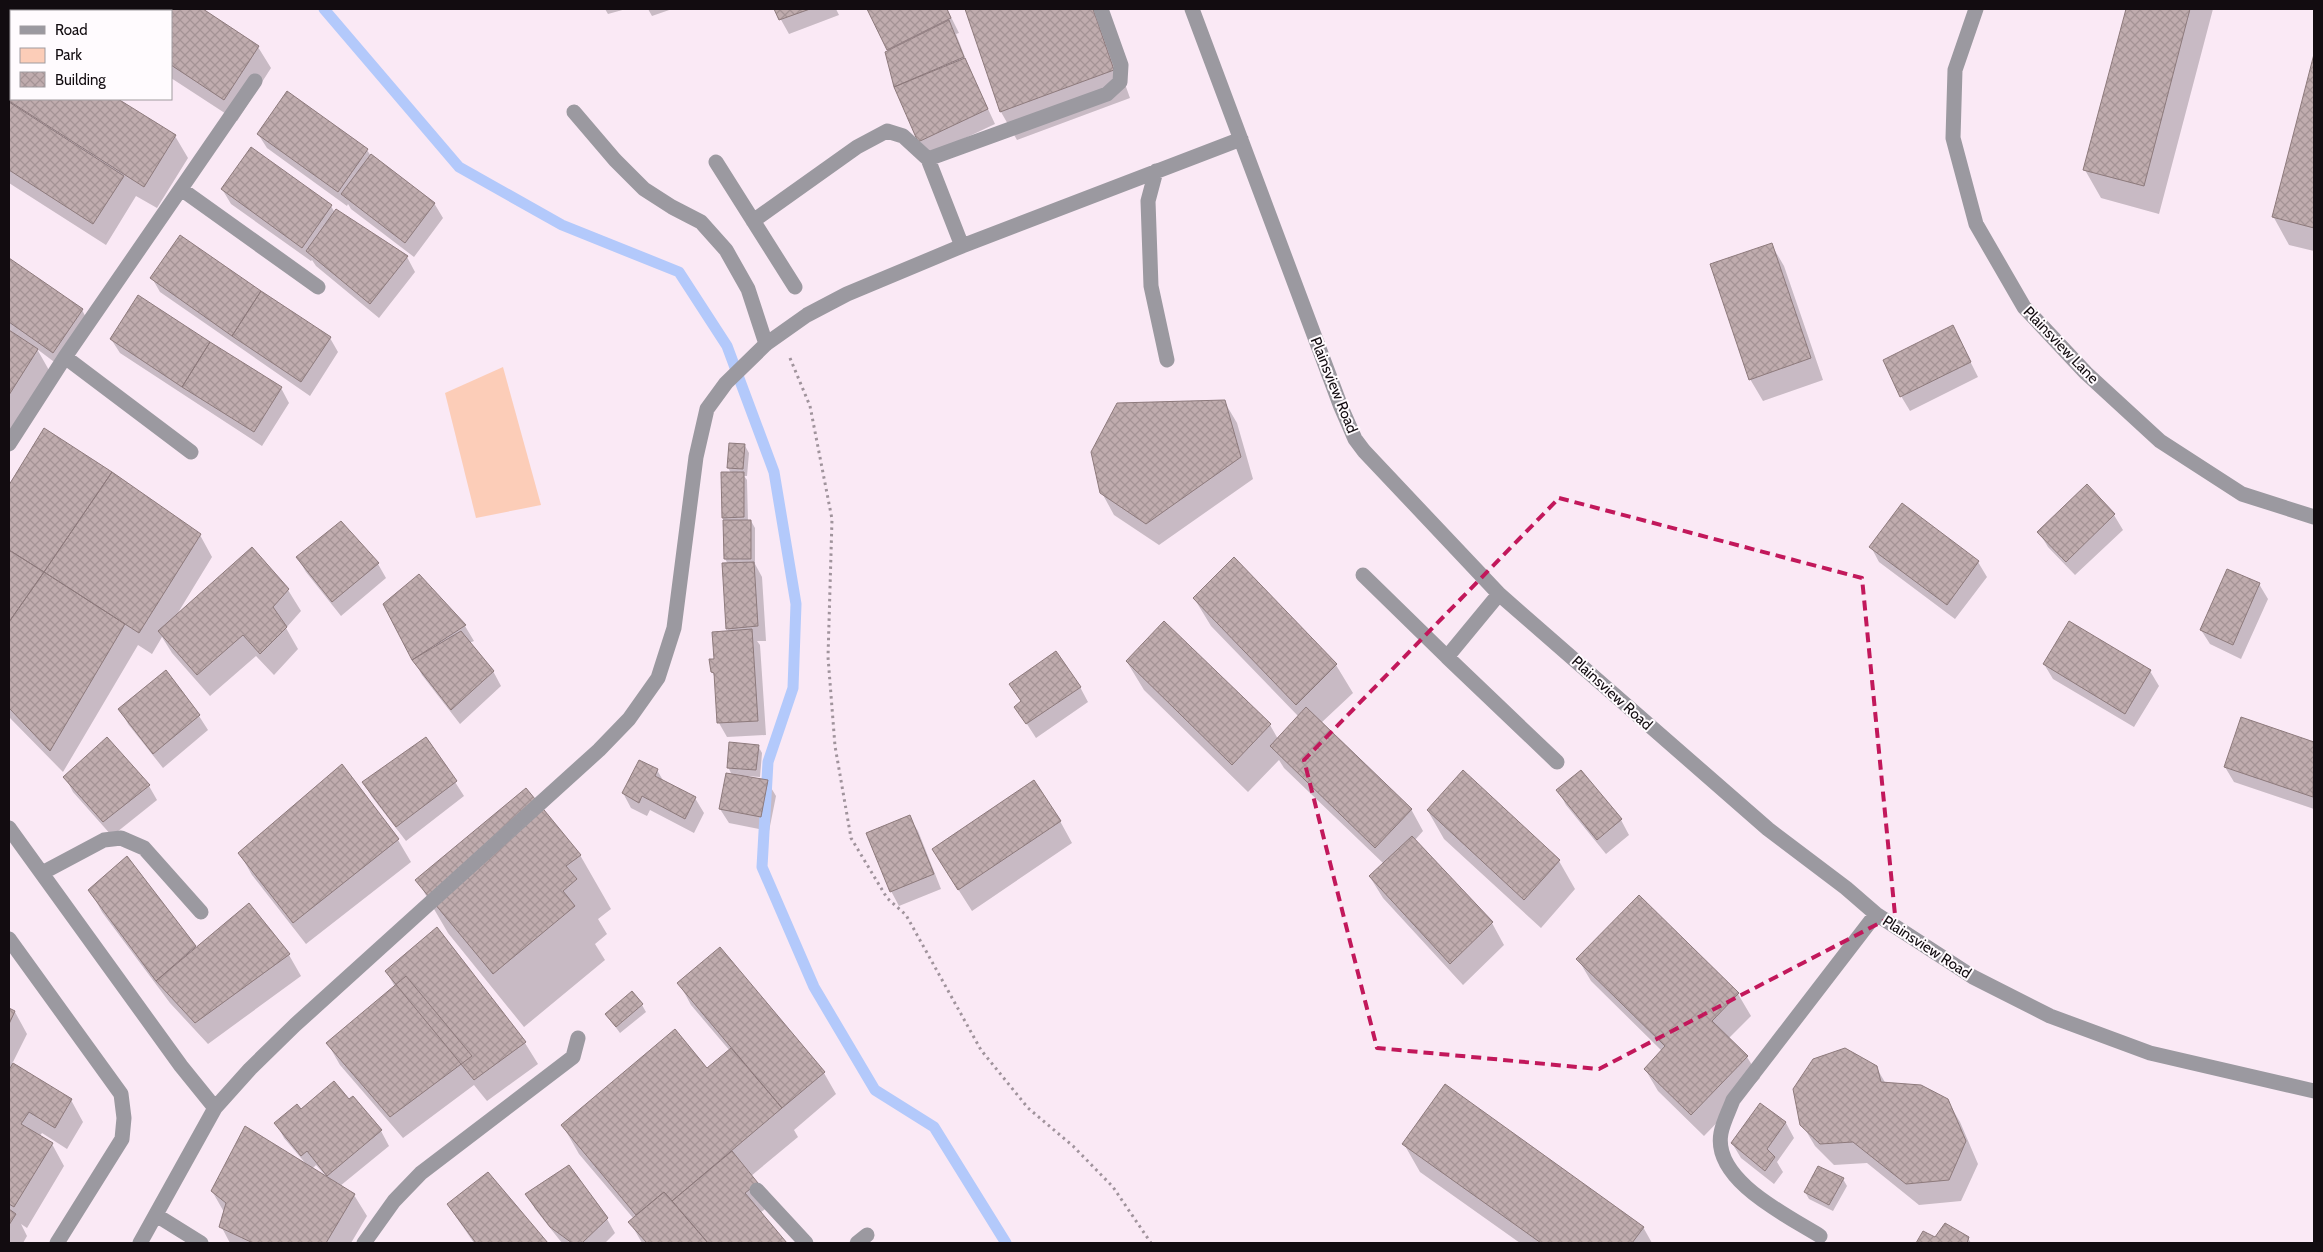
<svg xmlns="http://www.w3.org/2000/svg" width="2323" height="1252" font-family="Cabin,sans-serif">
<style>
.green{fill:#fccdb8}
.shadow{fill:#0003;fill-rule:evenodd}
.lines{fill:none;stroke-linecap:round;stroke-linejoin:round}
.stream{stroke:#b3c9fb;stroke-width:11}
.building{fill:url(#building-cross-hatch);stroke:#8d7a7c}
.path{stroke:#a0939c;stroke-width:3;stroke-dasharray:2.5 4;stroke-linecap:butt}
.minor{stroke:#9b99a0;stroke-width:15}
.marked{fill:none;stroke:#c2185b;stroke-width:4;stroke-dasharray:10 6;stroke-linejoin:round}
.labels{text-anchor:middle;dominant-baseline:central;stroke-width:4;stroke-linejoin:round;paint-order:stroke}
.street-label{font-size:15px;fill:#120c10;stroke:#fffbfe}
</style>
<defs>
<pattern id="building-cross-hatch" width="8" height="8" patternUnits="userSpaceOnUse" patternTransform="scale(1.25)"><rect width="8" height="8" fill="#c0acae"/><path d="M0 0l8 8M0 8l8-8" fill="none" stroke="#a49395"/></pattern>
</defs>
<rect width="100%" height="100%" fill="#fae9f5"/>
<path class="green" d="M503 367 541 505 476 518 445 393Z"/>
<path class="shadow" d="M67 9H200L258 47 271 68 237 121 171 78V11H71Z
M605 9H626L608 14Z
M648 9H672L652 16Z
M775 9H836L839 15 789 34Z
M868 9H947L959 33 956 34 970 70 995 124 927 156 895 87 889 51Z
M967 9H1098L1130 98 1017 140 1001 112Z
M2127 9H2213L2159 214 2101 198 2085 170Z
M9 31 11 32V99H116L175 136 188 158 157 208 136 196 106 245 9 183Z
M2314 59V251L2289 245 2273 216Z
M287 93 367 150 371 156 434 203 443 218 414 257 351 209 348 204 347 206 267 148 258 134Z
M222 189 331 206 335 213 407 257 415 272 379 318 316 266 312 260 311 261 231 204Z
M1771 244 1784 266 1823 380 1763 401 1750 379Z
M9 260 82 310 90 325 61 367 37 349 50 372 9 433Z
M152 278 330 338 338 352 310 396 160 292Z
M1953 327 1978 377 1910 411 1901 396Z
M111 339 281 388 289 403 262 446 120 353Z
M1224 401 1237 423 1253 479 1159 545 1114 515 1102 493Z
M45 430 200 535 212 557 176 616 288 590 301 611 286 628 298 649 274 675 256 656 210 696 172 653 162 637 152 654 138 645 63 772 9 717V487Z
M745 446 749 453 747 476H744L747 480 748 521H751L755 528V564L762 577 766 641H757L760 645 766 735 727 737 719 723 716 679 712 672 730 632 727 628 728 564 725 559 723 518 731 473 728 468Z
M2087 486 2114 515 2123 530 2075 575 2048 547 2039 532Z
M1903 505 1978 562 1987 577 1955 619 1879 562 1871 547Z
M297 557 378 564 386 578 341 616 306 572Z
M1234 559 1336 665 1353 693 1321 723 1411 809 1423 831 1415 840 1492 923 1504 945 1463 985 1383 898 1370 877 1384 864 1284 768 1279 760 1248 792 1144 690 1127 662 1270 725 1278 739 1299 717 1211 626 1194 598Z
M419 576 465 626 474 641 469 643 493 671 501 686 460 724 422 675 385 605Z
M2259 584 2268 599 2241 659 2210 644 2201 630Z
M2044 664 2150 671 2159 686 2134 727 2053 679Z
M166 672 199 716 208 730 163 768 128 724 120 709Z
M1011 684 1080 687 1088 702 1036 738 1016 707 1022 703Z
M2242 718 2314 743V809L2234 782 2225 767Z
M758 746 762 753 760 777 748 776V778L767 781 776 796 769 831 729 823 720 809 732 775 728 767Z
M342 766 398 840 411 862 306 944 252 875 240 854Z
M657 770 664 782 695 798 704 813 694 833 650 810 647 816 631 808 623 793Z
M1581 771 1621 820 1629 835 1606 854 1566 805 1558 790Z
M1463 772 1559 861 1575 889 1541 928 1444 839 1428 811Z
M65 777 149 786 157 800 112 836 73 792Z
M363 782H455L464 796 406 841 372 797Z
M909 817 918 831 941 889 899 906 891 891Z
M1060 821 1072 843 972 911 933 850Z
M580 855 611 909 598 919 607 934 595 944 605 960 524 1027 448 933 417 880Z
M127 858 196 948 289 955 301 976 208 1044 170 1003 102 912 90 890Z
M1639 896 1738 994 1751 1016 1728 1039 1747 1057 1760 1078 1704 1136 1658 1091 1645 1069 1662 1051 1591 981 1578 959Z
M437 929 525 1043 538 1064 487 1101 474 1085 403 1138 340 1065 328 1044 395 987 386 971Z
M679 983 824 1073 836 1094 794 1130 798 1137 751 1176 770 1205 760 1213 786 1243H642L630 1222 634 1219 579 1154 563 1126 707 1070 730 1051 691 1005Z
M642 1005 646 1012 620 1033 606 1014Z
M9 1009 15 1012 27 1034 12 1064 71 1100 83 1122 67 1149 42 1133 39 1137 52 1144 64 1166 27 1228 21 1224 27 1236 23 1243H9Z
M1876 1067 1886 1084 1947 1100 1960 1122 1978 1164 1961 1201 1919 1205 1867 1163 1834 1165 1815 1146 1802 1124Z
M353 1098 381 1131 389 1146 340 1186 354 1195 367 1216 351 1243H230L221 1226 224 1212 212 1191 307 1165 284 1138 276 1123 301 1111 349 1101ZM316 1165 326 1176 312 1169Z
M1760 1105 1786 1123 1794 1138 1777 1162 1783 1172 1774 1184 1741 1158 1732 1143Z
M1404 1144 1643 1227 1652 1243H1520L1420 1172Z
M488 1173 547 1243H474L448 1205Z
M1843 1179 1847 1186 1833 1211 1809 1199 1805 1192Z
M527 1195 607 1219 615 1233 605 1243H562L535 1209Z
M1923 1232 1936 1239 1968 1238 1971 1243H1917Z"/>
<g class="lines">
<path class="stream" d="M324 9 459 167 562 225 679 272 727 346 774 472 796 604 793 688 768 762 762 867 814 987 875 1090 934 1127 1006 1243"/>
</g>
<path class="building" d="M86 9H203L259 46 224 100 171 65V11H89Z
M774 9H810L779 20Z
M867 9H947L951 18 887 50Z
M965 9H1093L1114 70 1000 112Z
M2126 9H2190L2144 186 2083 170Z
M949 20 964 57 894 87 885 52Z
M9 29 11 31V99H118L176 135 144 187 9 101Z
M2314 54V228L2272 217Z
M965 58 988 109 918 142 894 87Z
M287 91 368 149 338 192 257 134Z
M9 102 124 176 93 224 9 170Z
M251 147 332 205 302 248 221 189Z
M371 154 435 203 405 243 341 194Z
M336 209 408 256 370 304 306 251Z
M180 235 261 291 232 336 150 278Z
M1772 243 1811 358 1749 380 1710 264Z
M9 258 83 309 53 353 9 322Z
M261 291 331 337 301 382 232 336Z
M138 295 210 342 182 387 110 339Z
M1953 325 1971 362 1900 397 1883 360Z
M9 330 38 349 9 395Z
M210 342 282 387 254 432 182 387Z
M1225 400 1241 457 1146 524 1100 493 1091 452 1117 403Z
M44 428 112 472 44 572 9 550V485Z
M729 443 745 444 743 469 727 468Z
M112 472 201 534 139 633 44 572Z
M721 472H744V517L722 518Z
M2087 484 2115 514 2066 562 2037 532Z
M1902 503 1979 561 1947 605 1869 547Z
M723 520H751V559H724Z
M341 521 379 563 332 602 296 557Z
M252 547 289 589 273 607 287 627 260 654 243 635 197 675 158 631Z
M9 550 44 572 9 622Z
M1234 557 1337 664 1296 705 1193 598Z
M754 562 758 626 726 629 722 563Z
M2227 569 2260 583 2233 645 2200 630Z
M44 572 125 624 50 751 9 708V622Z
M419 574 466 625 412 660 383 604Z
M1164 621 1271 724 1232 765 1126 661Z
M2069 621 2151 670 2125 714 2043 664Z
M752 629 758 721 717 723 714 673 711 672 709 659H714L712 632Z
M461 631 494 671 451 710 412 660Z
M1056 651 1081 687 1026 724 1014 707 1021 701 1009 684Z
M166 670 200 715 153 754 118 709Z
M1306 707 1412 809 1375 848 1270 746Z
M2241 717 2314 742 2313 797 2224 767Z
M107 737 150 785 103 822 63 777Z
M426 737 457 781 396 827 362 782Z
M729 742 759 745 756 770 727 768Z
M639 760 658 769 655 776 696 797 685 819 642 796 639 803 622 793Z
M342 764 399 839 293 923 238 853Z
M1463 770 1560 860 1524 900 1427 810Z
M1581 770 1622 819 1597 840 1556 790Z
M726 773 768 780 761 817 719 809Z
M1034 780 1061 821 958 890 932 849Z
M526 788 581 855 566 866 577 879 563 891 575 906 493 974 415 880Z
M910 815 934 874 890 892 866 833Z
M1412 836 1493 922 1450 964 1369 876Z
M127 856 196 946 156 981 88 890Z
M1639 895 1739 993 1712 1021 1748 1056 1691 1115 1644 1069 1665 1046 1576 959Z
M249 903 290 954 195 1023 156 981Z
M437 927 526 1042 474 1080 385 971Z
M720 947 825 1072 782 1108 677 983Z
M406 976 472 1056 390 1117 326 1043Z
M632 991 643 1004 616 1027 605 1014Z
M9 1008 15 1011 9 1024Z
M675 1029 707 1068 731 1048 782 1108 672 1201 664 1192 636 1215 561 1125Z
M1845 1048 1877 1066 1881 1082 1921 1085 1948 1099 1966 1141 1949 1180 1906 1184 1853 1142 1820 1144 1800 1125 1793 1089 1813 1059Z
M13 1063 72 1099 55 1128 29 1112 21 1124 53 1143 14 1207 9 1204V1070Z
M334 1081 349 1099 353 1096 382 1130 327 1176 307 1151 301 1156 274 1123 297 1104 301 1109Z
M1445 1084 1644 1227 1632 1243H1541L1402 1144Z
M1760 1103 1786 1122 1767 1149 1775 1157 1765 1171 1731 1143Z
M245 1126 355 1194 326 1243H253L219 1227 226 1203 211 1191Z
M732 1151 758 1183 745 1193 787 1243H708L672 1201Z
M569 1165 608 1218 582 1243H572L550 1227 525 1194Z
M1818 1166 1844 1178 1829 1205 1804 1192Z
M488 1172 548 1243H476L447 1204Z
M664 1192 672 1201 708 1243H647L628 1222Z
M9 1209 16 1214 9 1225Z
M1945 1223 1969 1237 1967 1243H1916L1923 1231 1935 1237Z"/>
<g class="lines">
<path class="path" d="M790 358 810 406 832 519 828 657 835 746 851 838 887 898 906 915 981 1050 1028 1108 1073 1146 1113 1187 1151 1243"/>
<path class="minor" d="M1192 9 1341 407 1355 439 1364 451 1499 594 1768 829 1846 888 1876 914 1973 977 2050 1016 2150 1053 2314 1091
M1976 9 1955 70 1953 138 1976 224 2024 307 2086 373 2160 441 2242 494 2314 517
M574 112 615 160 644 189 672 207 701 222 726 250 748 289 766 344
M716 162 795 287
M1156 171 1148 201 1151 286 1167 360
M181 189 318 287
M753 221 857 147 887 131 903 136 928 159
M962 246 928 159 1107 94 1120 82 1121 65 1101 9
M65 357 191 452
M9 444 65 357 255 81
M1363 575 1447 657
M1499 594 1447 657 1557 762
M9 828 181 1066 215 1108
M42 873 104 840 121 838 144 848 201 912
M9 939 121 1094 124 1118 122 1139 57 1243
M757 1190 806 1243
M156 1215 201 1243
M1820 1236C1788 1216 1712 1180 1721 1133 1723 1122 1729 1111 1733 1100L1876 914
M140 1243 215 1108 250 1069 295 1025 599 750 629 719 658 678 674 628 696 457 707 409 726 383 766 344 807 315 847 294 962 246 1241 139
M364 1243 394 1201 421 1173 573 1057 578 1038
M857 1243 867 1235"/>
</g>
<path class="marked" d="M1559 498 1862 578 1895 915 1599 1069 1377 1048 1304 760Z"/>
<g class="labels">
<g class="street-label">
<text transform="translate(2061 345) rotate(46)">Plainsview Lane</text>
<text transform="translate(1334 385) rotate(68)">Plainsview Road</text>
<text transform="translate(1612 693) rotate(42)">Plainsview Road</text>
<text transform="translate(1927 947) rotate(33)">Plainsview Road</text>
</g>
</g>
<rect width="2323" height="1252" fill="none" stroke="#120c10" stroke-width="20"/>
<rect x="10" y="10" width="162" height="90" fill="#fffbfe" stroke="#a09b9f"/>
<rect x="20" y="26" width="25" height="8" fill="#9b99a0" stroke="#a09b9f"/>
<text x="55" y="35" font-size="15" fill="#120c10">Road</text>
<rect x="20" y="48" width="25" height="15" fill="#fccdb8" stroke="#a09b9f"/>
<text x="55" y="60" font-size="15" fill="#120c10">Park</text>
<rect x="20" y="72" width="25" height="15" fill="url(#building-cross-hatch)" stroke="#a09b9f"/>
<text x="55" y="85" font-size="15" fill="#120c10">Building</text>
</svg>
